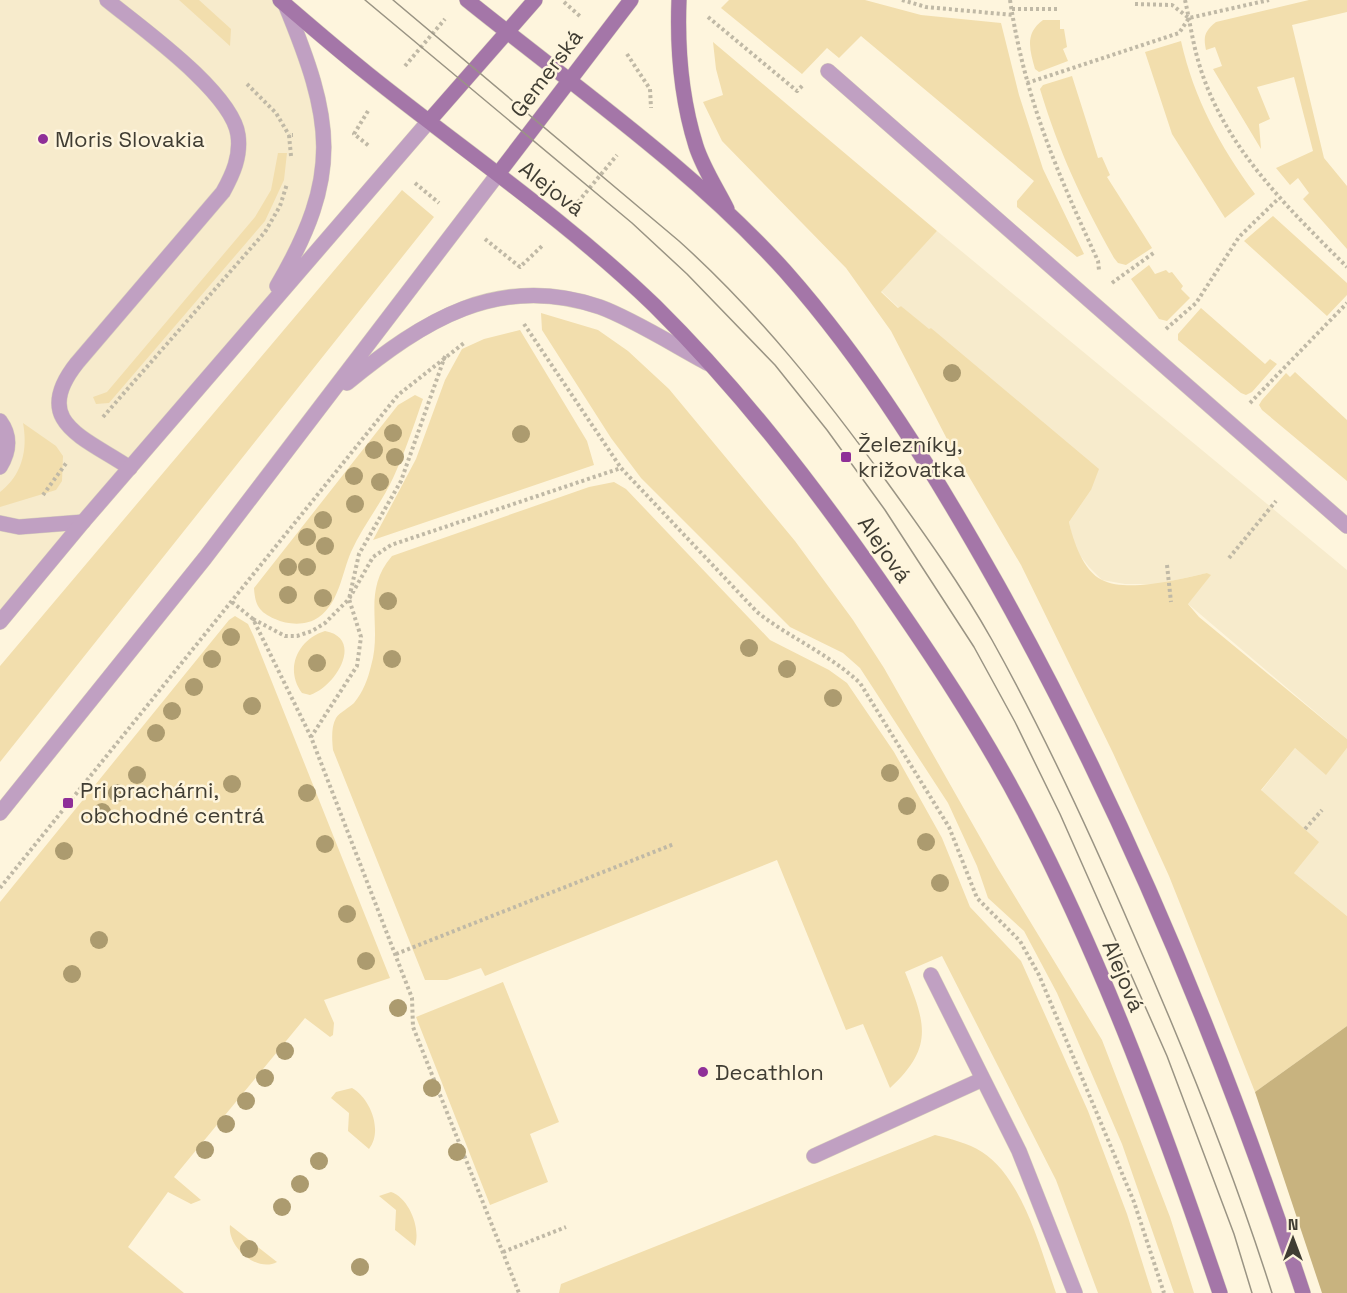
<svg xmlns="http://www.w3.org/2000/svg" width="1347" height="1293" font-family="'Space Grotesk',sans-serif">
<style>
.built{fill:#f7ebcc}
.green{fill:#f2dead}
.forest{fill:#c8b37f}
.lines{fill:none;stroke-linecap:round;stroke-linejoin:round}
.lane-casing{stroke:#d8d0bb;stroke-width:16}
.street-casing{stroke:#d8d0bb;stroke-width:16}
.secondary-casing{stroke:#d8d0bb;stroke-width:16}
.path{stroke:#c0b9a6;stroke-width:4;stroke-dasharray:3 3;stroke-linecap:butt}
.lane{stroke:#c0a0c2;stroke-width:15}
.street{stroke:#c0a0c2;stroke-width:15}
.secondary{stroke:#a476a8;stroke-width:15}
.tram{stroke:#9a9484;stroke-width:1.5}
.tree{fill:#ac9b6f}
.poi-dot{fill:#8f2f98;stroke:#fef5dd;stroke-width:2}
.labels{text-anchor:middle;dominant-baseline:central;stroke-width:5;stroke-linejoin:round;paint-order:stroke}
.street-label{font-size:22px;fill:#403d33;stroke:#fef5dd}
.poi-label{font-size:22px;fill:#403d33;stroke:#fef5dd;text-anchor:start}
</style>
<rect width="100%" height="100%" fill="#fef5dd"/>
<path class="built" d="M0 0H280L308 61 324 163 305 236 259 317 0 622Z
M937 231 1347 570V739L1187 603 1210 575 1207 573 1158 584H1125L1102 580 1089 567 1075 549 1069 522 1091 490 931 328 929 330 901 306 899 308 881 291Z
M1295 748 1326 774 1347 748V916L1294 873 1261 791Z"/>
<path class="green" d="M179 0H199L231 29 230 46Z
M729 0H865L921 15 1001 23 1019 95 1043 169 1084 254 1077 257 1017 207V201L1034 181 861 36 839 58 827 48 802 74 721 8Z
M1309 0H1347V12L1292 25 1324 158 1347 186V249L1303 199 1309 193 1298 178 1290 185 1276 168 1313 151 1294 77 1257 87 1270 119 1259 124 1261 149 1213 69 1222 66 1215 47 1206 50C1203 36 1205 31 1216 22Z
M1043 20H1060V29H1064L1067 47 1063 49 1068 61 1039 72 1035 69C1030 50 1024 34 1043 20Z
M1181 41C1194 99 1220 146 1255 194L1225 218 1172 134 1145 52Z
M713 42 937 231 881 292 898 308 901 306 929 329 931 328 1099 469 1091 490 1069 522C1073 540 1083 571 1102 580 1128 593 1180 579 1207 573L1211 575 1188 604 1199 617 1347 739V748L1326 775 1295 748 1261 790 1319 842 1294 873 1347 916V1026L1255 1092 1169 876 1113 753 1021 565 948 441 891 331 846 268 722 141 703 102 723 95 716 69Z
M1072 76 1098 158 1102 157 1110 175 1107 177 1152 248 1126 265 1118 263 1114 258C1082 201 1059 152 1040 89L1043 85Z
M278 153H287L284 180 265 221 109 403 96 404 93 397 107 392 255 217 271 190Z
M402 190 434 217 0 762V666Z
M1273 216 1347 283V295L1327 316 1244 241Z
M1149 265 1155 274 1166 270 1169 273 1172 272 1183 286 1181 289 1190 298 1167 321 1159 319 1131 279Z
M1201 308 1265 364 1270 359 1277 364 1252 392 1246 395 1241 393 1178 340V334Z
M541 313 598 330 628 351 669 389 795 541 853 620 884 668 997 867 1102 1040 1170 1217 1194 1293H1174L1122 1144 1057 993 1024 931 988 898 977 866 948 803 860 668 843 653 790 627 641 478 611 438 542 330Z
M520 330 587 441 594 465 373 540 416 459 445 380 462 349 484 339Z
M1295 372 1347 420V481L1262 410 1259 405 1262 400 1286 373 1290 377Z
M415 395 423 399C414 425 405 452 394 476 382 503 363 525 351 552 342 573 339 603 319 617 307 626 288 625 275 619 259 612 255 605 254 588L398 405Z
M23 423 56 446 63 456 62 481 56 490 0 507V492C22 475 28 450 23 423Z
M614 482 626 489 770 640 829 670 847 683 894 752 942 838 970 907 1021 961 1088 1111 1127 1214 1152 1293H1098L1056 1180 942 956 905 972C925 1022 935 1047 890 1088L863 1024 846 1030 777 860 485 976 481 968 447 980H425L333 750C332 740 331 727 336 718 340 712 349 708 354 703 363 692 368 679 371 666 383 625 361 592 392 556L589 487Z
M235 616 248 624 254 637 390 978 324 1000 334 1023 333 1035 330 1037 305 1018 174 1177 201 1200 191 1204 168 1192 128 1247 184 1293H0V902L229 620Z
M325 631C364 638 337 686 310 695L302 693C284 669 298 639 325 631Z
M503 982 559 1122 530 1134 548 1182 490 1205 416 1017Z
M352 1088C371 1099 383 1131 369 1149L348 1131 349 1113 331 1098 336 1092Z
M935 1135C951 1139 968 1143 982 1152 1022 1177 1041 1250 1056 1293H559L561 1284Z
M391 1192C409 1198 421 1228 415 1246L395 1230 396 1210 379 1196Z
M230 1225 277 1262C256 1273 227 1246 230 1225Z"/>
<path class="forest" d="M1347 1026V1293H1322L1255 1092Z"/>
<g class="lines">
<defs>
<path id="lane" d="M107 0C140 27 232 92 238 135 241 156 233 174 223 192L77 363C30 422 84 437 130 468
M828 71 1347 526
M0 421C11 436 9 452 0 467
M0 523 19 527 83 522
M931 975 983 1079
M814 1156 983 1079 1019 1151 1075 1293"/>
<path id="street" d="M277 286C343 174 333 120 285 4
M347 383C423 321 498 272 600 307 633 319 677 347 709 364
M0 622 83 522 429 121
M0 813 205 558 498 174"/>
<path id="secondary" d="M280 0C309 25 338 50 368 74 464 151 566 220 655 306 739 389 810 481 878 578 931 654 983 732 1026 815 1105 967 1165 1131 1220 1293
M467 0C575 87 692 168 785 271 869 366 935 474 997 584 1123 809 1222 1048 1303 1293
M679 0C677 50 681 98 696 146 703 168 717 189 727 209
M429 121 535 0
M498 174 631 0"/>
</defs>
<use href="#lane" class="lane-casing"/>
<use href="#street" class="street-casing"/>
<use href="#secondary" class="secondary-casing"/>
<path class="path" d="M902 0 926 7 1013 15
M1010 0C1025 99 1057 172 1098 261L1099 270
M1185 0C1190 22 1193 45 1200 67 1225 148 1289 209 1347 267
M564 2 581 17
M1135 4 1172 5 1189 18 1269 0
M1012 9H1059
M708 17 797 91 803 85
M627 54 650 89 651 108
M405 66 445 19
M1027 83 1179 33 1189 18
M247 84 276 113 289 135
M368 111 354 134 369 146
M291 156 289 135H293
M415 183 439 203
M578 202 617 155
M485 239 520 267 543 245
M1112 283 1155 252
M524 324 621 468
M1166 329 1196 303 1239 237 1278 199
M445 356 401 481 359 554 349 599 361 637 357 666 311 737 412 998 413 1027 519 1293
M1250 403 1347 303
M103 417 265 232 280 206 287 184
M43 495 67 462
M1229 558 1276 501
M1167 565 1171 602
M232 602 253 619 311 737
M253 619 285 636H297L312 631 325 623 349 599 373 557 391 545 621 468 757 612C790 638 829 654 860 683L949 827 977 898 1020 941 1039 975 1134 1202 1164 1293
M1305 829 1322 810
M0 888 398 395 464 343
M396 954 674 844
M503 1252 566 1227"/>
<use href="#lane" class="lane"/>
<use href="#street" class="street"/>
<use href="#secondary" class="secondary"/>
<path class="tram" d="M365 0 632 223 687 274 775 365 827 430 885 510 974 647 1015 722 1060 814 1167 1056 1234 1234 1252 1293
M393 0 679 241C759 313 824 395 887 482 924 533 961 585 992 640 1045 735 1090 833 1133 933 1185 1051 1233 1170 1272 1293"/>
</g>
<g class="tree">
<circle cx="952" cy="373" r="9"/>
<circle cx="393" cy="433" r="9"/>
<circle cx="521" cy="434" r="9"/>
<circle cx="374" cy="450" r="9"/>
<circle cx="395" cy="457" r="9"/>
<circle cx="354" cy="476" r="9"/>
<circle cx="380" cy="482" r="9"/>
<circle cx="355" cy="504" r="9"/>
<circle cx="323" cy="520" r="9"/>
<circle cx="307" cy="537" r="9"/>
<circle cx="325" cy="546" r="9"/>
<circle cx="288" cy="567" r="9"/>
<circle cx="307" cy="567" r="9"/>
<circle cx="288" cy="595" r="9"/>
<circle cx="323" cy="598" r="9"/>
<circle cx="388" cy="601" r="9"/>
<circle cx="231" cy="637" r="9"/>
<circle cx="749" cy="648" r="9"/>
<circle cx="212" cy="659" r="9"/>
<circle cx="392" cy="659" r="9"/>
<circle cx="317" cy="663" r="9"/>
<circle cx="787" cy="669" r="9"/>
<circle cx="194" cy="687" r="9"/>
<circle cx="833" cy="698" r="9"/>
<circle cx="252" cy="706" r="9"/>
<circle cx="172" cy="711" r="9"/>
<circle cx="156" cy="733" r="9"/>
<circle cx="890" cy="773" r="9"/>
<circle cx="137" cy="775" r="9"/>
<circle cx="232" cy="784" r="9"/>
<circle cx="117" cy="793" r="9"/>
<circle cx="307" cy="793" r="9"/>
<circle cx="907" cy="806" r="9"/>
<circle cx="102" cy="812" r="9"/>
<circle cx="926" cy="842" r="9"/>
<circle cx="325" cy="844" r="9"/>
<circle cx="64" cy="851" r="9"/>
<circle cx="940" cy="883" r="9"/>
<circle cx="347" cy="914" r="9"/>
<circle cx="99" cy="940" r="9"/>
<circle cx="366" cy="961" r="9"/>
<circle cx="72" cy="974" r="9"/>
<circle cx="398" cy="1008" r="9"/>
<circle cx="285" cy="1051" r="9"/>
<circle cx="265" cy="1078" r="9"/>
<circle cx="432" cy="1088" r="9"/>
<circle cx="246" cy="1101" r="9"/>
<circle cx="226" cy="1124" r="9"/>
<circle cx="205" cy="1150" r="9"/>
<circle cx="457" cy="1152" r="9"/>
<circle cx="319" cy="1161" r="9"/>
<circle cx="300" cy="1184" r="9"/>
<circle cx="282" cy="1207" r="9"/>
<circle cx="249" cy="1249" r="9"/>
<circle cx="360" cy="1267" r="9"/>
</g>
<g class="poi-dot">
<circle cx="43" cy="139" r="6"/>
<rect x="840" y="451" width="12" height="12" rx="3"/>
<rect x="62" y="797" width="12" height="12" rx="3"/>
<circle cx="703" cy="1072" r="6"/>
</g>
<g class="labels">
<g class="street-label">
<text transform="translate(546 73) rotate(-53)">Gemerská</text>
<text transform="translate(552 188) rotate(38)">Alejová</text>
<text transform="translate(885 549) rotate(55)">Alejová</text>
<text transform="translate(1124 976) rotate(67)">Alejová</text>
</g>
<g class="poi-label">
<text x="55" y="139">Moris Slovakia</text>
<text x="858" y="444">Železníky,<tspan x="858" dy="25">križovatka</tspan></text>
<text x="80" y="790">Pri prachárni,<tspan x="80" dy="25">obchodné centrá</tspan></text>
<text x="715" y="1072">Decathlon</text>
</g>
</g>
<g transform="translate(1293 1239)" stroke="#fef5dd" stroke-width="4.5" paint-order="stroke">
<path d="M0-4.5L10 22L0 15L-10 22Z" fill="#403d33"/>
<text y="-9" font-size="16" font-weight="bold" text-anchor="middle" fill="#403d33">N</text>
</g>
</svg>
